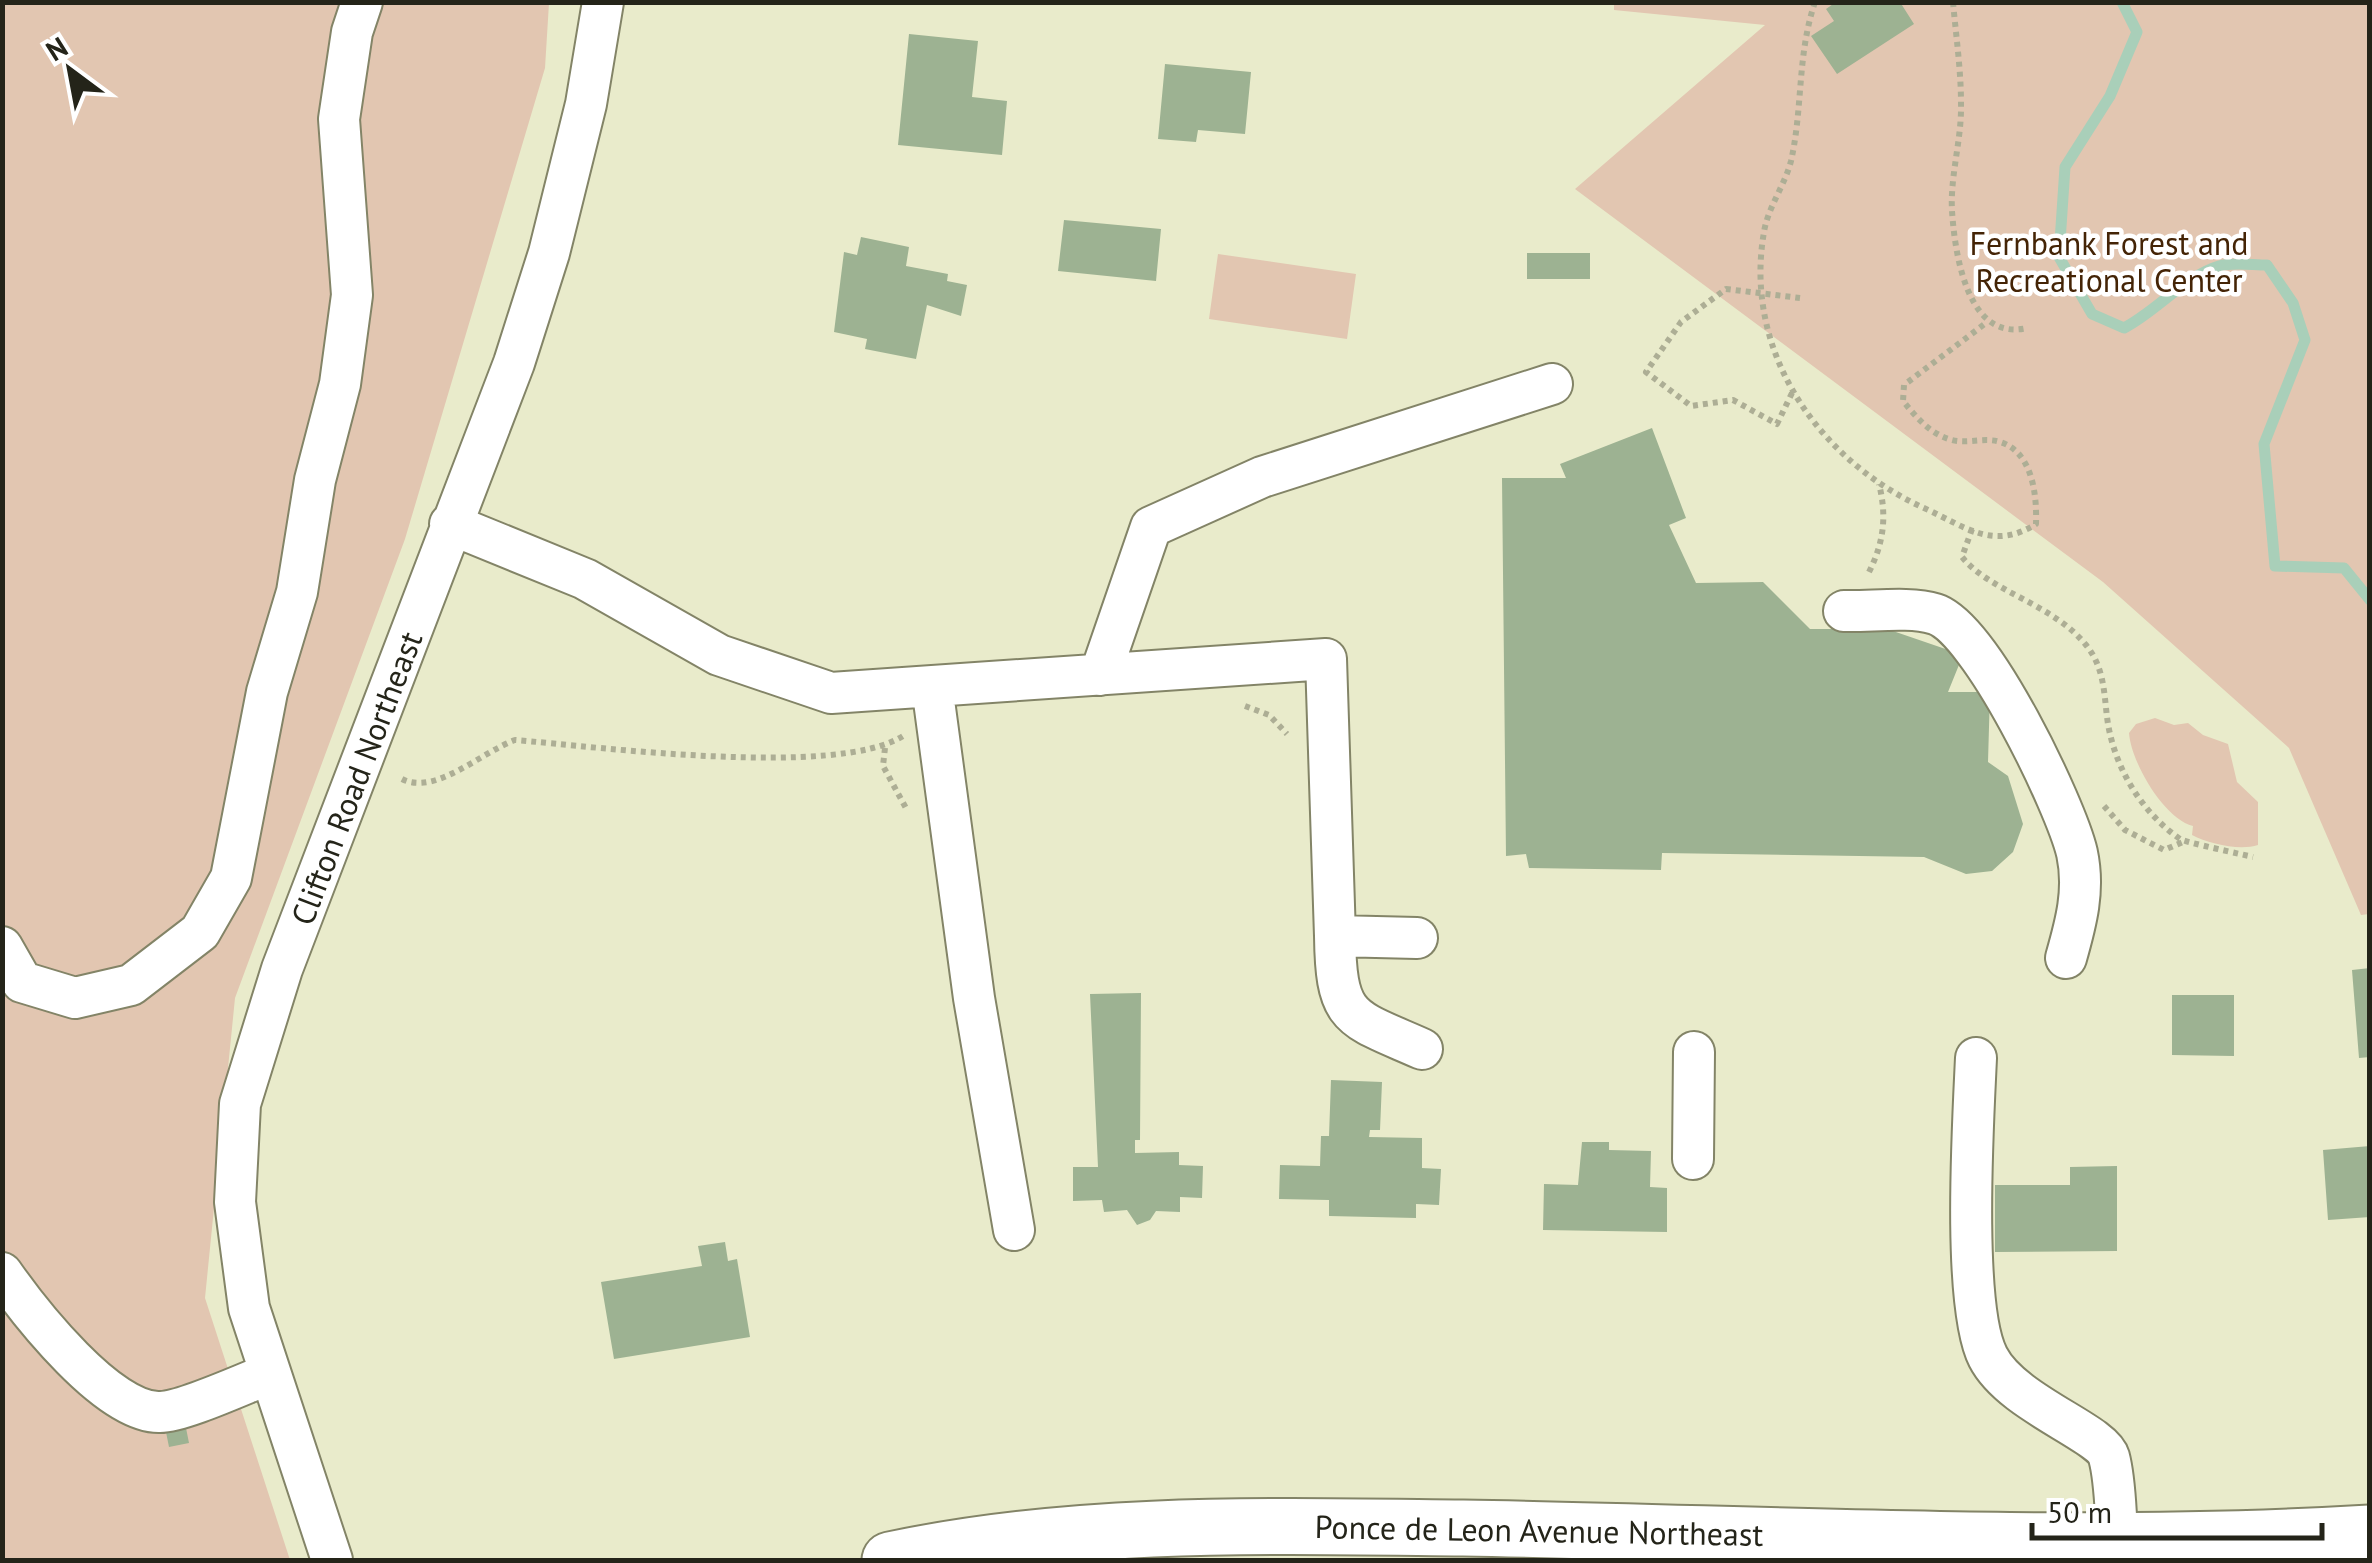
<svg xmlns="http://www.w3.org/2000/svg" width="2372" height="1563" font-family="'PT Sans',sans-serif">
<style>
.green{fill:#e2c6b1}
.lines{fill:none;stroke-linecap:round;stroke-linejoin:round}
.stream{stroke:#a9cfb9;stroke-width:11}
.building{fill:#9db292}
.minor-casing{stroke:#838467;stroke-width:44}
.highway-casing{stroke:#838467;stroke-width:59}
.path{stroke:#adae95;stroke-width:6;stroke-dasharray:5 5;stroke-linecap:butt}
.minor{stroke:#fff;stroke-width:40}
.highway{stroke:#fff;stroke-width:55}
.labels{text-anchor:middle;dominant-baseline:central;stroke-width:9;stroke-linejoin:round;paint-order:stroke}
.park-label{font-size:32px;fill:#442406;stroke:#fff}
.street-label{font-size:32px;fill:#242419;stroke:#fff}
</style>
<rect width="100%" height="100%" fill="#e9ebcb"/>
<path class="green" d="M3 3H549L545 68 405 539 235 998 205 1298 290 1560H3Z
M1614 3H2369V914L2361 915 2289 748 2103 582 1575 189 1765 25 1614 10Z
M1218 254 1356 274 1347 339 1209 319Z
M2155 718 2174 725 2188 723 2203 735 2228 744 2237 782 2258 802V845C2240 851 2209 844 2192 835L2193 826C2164 819 2131 762 2129 733L2136 724Z"/>
<g class="lines">
<path class="stream" d="M2122 2 2137 32 2110 96 2065 167 2059 257 2092 314 2124 328C2157 311 2185 276 2219 266 2232 262 2252 265 2267 265L2293 303 2305 340 2264 444 2275 566 2344 568 2370 600"/>
</g>
<path class="building" d="M1836 2H1900L1914 24 1837 74 1811 36 1834 21 1826 9Z
M909 34 978 41 972 97 1007 101 1002 155 898 145Z
M1165 64 1251 72 1245 134 1198 130 1196 142 1158 139Z
M1064 220 1161 229 1156 281 1058 271Z
M861 237 909 247 906 266 948 274 947 281 967 285 961 316 927 305 916 359 865 349 867 339 834 332 844 252 857 255Z
M1527 253H1590V279H1527Z
M1652 428 1686 518 1669 525 1696 583 1763 582 1810 629H1849L1855 618 1963 655 1948 692H1990L1988 762 2008 776 2023 824 2013 852 1992 871 1966 874 1924 857 1662 853 1661 870 1529 868 1526 854 1506 856 1502 478H1566L1560 464Z
M2370 968V1057L2359 1058 2352 970Z
M1141 993 1140 1140H1135V1153L1179 1152V1165L1203 1166 1202 1198 1180 1197V1212L1156 1211 1150 1220 1137 1225 1127 1210 1104 1212 1102 1200 1073 1201V1167H1098L1090 994Z
M2172 995H2234V1056L2172 1055Z
M1331 1080 1382 1082 1380 1130H1370L1369 1137 1422 1138V1168L1441 1169 1439 1205 1416 1204V1218L1329 1216V1200L1279 1199 1280 1165 1320 1166 1321 1136H1329Z
M1582 1142H1609V1150L1651 1151 1650 1187 1667 1188V1232L1543 1230 1544 1184 1578 1185Z
M2370 1146V1217L2328 1220 2323 1150Z
M2117 1166V1251L1995 1252V1185H2070V1167Z
M725 1242 728 1261 737 1259 750 1337 614 1359 601 1282 702 1266 698 1246Z
M184 1418 189 1443 169 1447 164 1422Z"/>
<g class="lines">
<defs>
<path id="minor" d="M450 524 585 579 719 655 831 693 1326 659 1335 936
M1844 611C1871 612 1909 606 1935 614 1981 628 2066 806 2077 853 2085 890 2076 923 2066 958
M1100 675 1151 527 1262 477 1552 384
M932 686 974 998 1014 1230
M1417 938 1335 936C1336 1021 1350 1017 1422 1049
M2 947 22 982 75 998 131 985 200 932 231 878 267 692 297 592 315 480 340 384 352 295 339 119 352 32 362 2
M1976 1058C1973 1122 1962 1306 1988 1357 2012 1404 2102 1432 2109 1457 2116 1483 2115 1515 2118 1542
M1693 1159 1694 1052
M2 1273C30 1313 109 1414 160 1412 183 1412 245 1383 269 1374
M332 1560 249 1308 235 1202 240 1104 282 969 514 363 549 253 586 104 603 2"/>
<path id="highway" d="M890 1560C1077 1520 1273 1526 1463 1528 1765 1533 2068 1551 2370 1533"/>
</defs>
<use href="#minor" class="minor-casing"/>
<use href="#highway" class="highway-casing"/>
<path class="path" d="M1815 2C1797 55 1803 108 1791 161 1785 185 1768 207 1764 232 1743 351 1818 460 1924 508 1966 527 1993 551 2036 524 2037 496 2033 452 2000 442 1985 437 1968 444 1952 440 1930 434 1917 418 1903 401L1904 385 1986 323
M1953 2C1956 36 1961 70 1961 103 1962 139 1950 175 1952 211 1955 256 1968 342 2027 328
M1792 393 1777 424 1733 400 1691 406 1646 372 1681 322 1726 289 1800 298
M1972 529 1962 557C1990 592 2052 603 2086 645 2104 667 2104 692 2107 717 2113 765 2140 811 2180 839 2184 842 2245 855 2253 857
M1869 572C1884 542 1887 516 1879 484
M1245 706 1269 715 1287 734
M885 748 883 766 907 810
M402 779C435 796 480 753 515 740 601 747 836 778 903 736
M2104 806 2125 830 2164 850 2183 842"/>
<use href="#minor" class="minor"/>
<use href="#highway" class="highway"/>
</g>
<g class="labels">
<g class="park-label">
<text x="2109" y="243">Fernbank Forest and<tspan x="2109" dy="37">Recreational Center</tspan></text>
</g>
<g class="street-label">
<text transform="translate(356 778) rotate(-69)">Clifton Road Northeast</text>
<text transform="translate(1539 1530) rotate(1)">Ponce de Leon Avenue Northeast</text>
</g>
</g>
<rect width="2372" height="1563" fill="none" stroke="#242419" stroke-width="10"/>
<g transform="translate(70 70) rotate(328)" stroke="#ffffff" stroke-width="8" paint-order="stroke">
<path d="M0-8L18 38L0 25L-18 38Z" fill="#242419"/>
<text y="-15" font-size="28" font-weight="bold" text-anchor="middle" fill="#242419">N</text>
</g>
<path d="M2032 1523v15h290v-15" fill="none" stroke="#242419" stroke-width="5"/>
<text x="2047" y="1523" font-size="30" fill="#242419" stroke="#ffffff" stroke-width="8" paint-order="stroke">50 m</text>
</svg>
